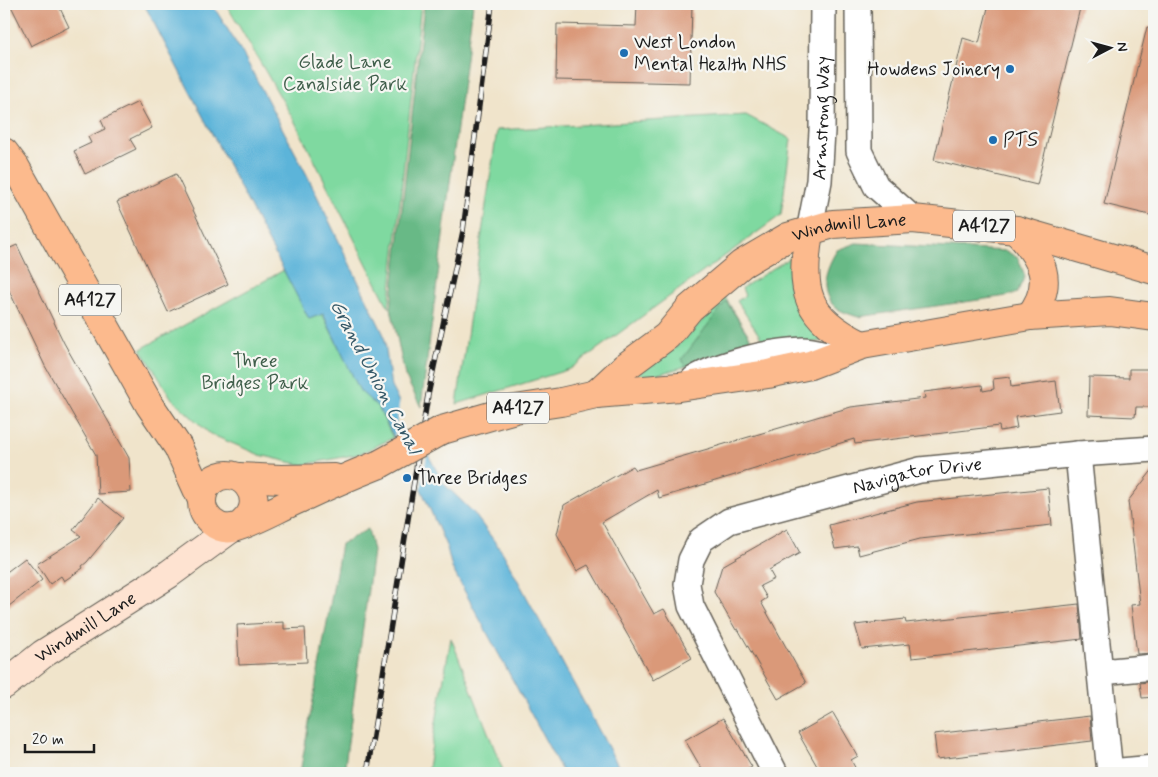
<svg xmlns="http://www.w3.org/2000/svg" width="1158" height="777" font-family="Mynerve,sans-serif">
<style>
.green{fill:#7fd9a0;stroke:#4e7a5e}
.forest{fill:#67b986;stroke:#426a51}
.water{fill:#5cb4d9;stroke:#3c687a}
.pier{fill:#f0e4cb}
.building{fill:#da9979}
.lines{fill:none;stroke-linecap:round;stroke-linejoin:round}
.minor-casing{stroke:#666259;stroke-width:28}
.secondary-casing{stroke:#666259;stroke-width:30}
.primary-casing{stroke:#666259;stroke-width:30}
.minor{stroke:#fff;stroke-width:25}
.secondary{stroke:#fee3d1;stroke-width:28}
.primary{stroke:#fcba8d;stroke-width:28}
.rail-casing{stroke:#1c1c1c;stroke-width:5.5}
.rail{stroke:#f6f6f2;stroke-width:4;stroke-dasharray:11;stroke-linecap:butt}
.primary-bridge-casing{stroke:#666259;stroke-width:30;stroke-linecap:butt}
.primary-bridge{stroke:#fcba8d;stroke-width:28}
.poi-dot{fill:#1f6fb2;stroke:#f6f6f2;stroke-width:2}
.labels{text-anchor:middle;dominant-baseline:central;stroke-width:4.5;stroke-linejoin:round;paint-order:stroke}
.shield{fill:#f6f6f2;stroke:#5d5d5c;stroke-width:1}
.shield-label{font-size:18px;font-weight:bold;fill:#1c1c1c}
.poi-label{font-size:19px;fill:#1c1c1c;stroke:#f6f6f2;text-anchor:start}
.park-label{font-size:19px;fill:#3f5e4a;stroke:#f6f6f2}
.street-label{font-size:19px;fill:#1c1c1c;stroke:#f6f6f2}
.water-label{font-size:20px;font-style:italic;fill:#365968;stroke:#f6f6f2}
</style>
<rect width="100%" height="100%" fill="#f6f6f2"/>
<filter id="ink" filterUnits="userSpaceOnUse"><feTurbulence type="fractalNoise" baseFrequency=".02" numOctaves="2"/><feDisplacementMap in="SourceGraphic" scale="10" xChannelSelector="R" yChannelSelector="G"/><feConvolveMatrix kernelMatrix="1 2 1 2 8 2 1 2 1" color-interpolation-filters="sRGB"/></filter>
<filter id="wash" filterUnits="userSpaceOnUse"><feTurbulence type="fractalNoise" baseFrequency=".0096" numOctaves="4" result="noise"/><feDisplacementMap in="SourceGraphic" scale="20" xChannelSelector="R" yChannelSelector="G"/><feGaussianBlur stdDeviation="1.12" result="paint"/><feColorMatrix in="noise" values="0 0 0 0 0 0 0 0 0 0 0 0 0 0 0 0 0 1.4 0 .05"/><feComposite in="paint" operator="in"/></filter>
<g filter="url(#wash)">
<rect width="100%" height="100%" fill="#f0e4cb"/>
<path class="green" d="M226 4H421L389 308 295 122Z
M746 115 791 139 781 215 570 369 457 404 497 130Z
M791 257C789 296 794 313 822 341L768 349 737 301 745 296 742 288Z
M284 270 309 319 322 313 360 390 378 407 393 438 359 454 302 465 260 455 210 434 172 399 141 349Z
M724 296 756 347 637 380 633 377 666 355 688 336Z
M451 638 504 773H427Z"/>
<path class="forest" d="M424 4H473L421 407 405 376 391 308Z
M856 243 1006 251 1018 258 1025 276 1017 293 1007 296 858 317C852 315 842 312 836 308 817 291 826 268 837 250Z
M726 301 756 347 686 367 682 359Z
M368 529 373 551 344 773H300L341 544Z"/>
<path class="water" d="M144 4H212L243 54 307 175 384 335 391 387 444 484 473 512 503 553 622 773H563L452 568 447 548 421 489 378 407 360 391 323 314 309 319Z"/>
<path class="pier" d="M400 398 430 453 427 454 421 489 392 442 394 440Z"/>
<g id="blocks">
<path class="building" d="M10 4H58L69 27 31 46Z
M637 4H692L690 83 556 80 557 24 636 26Z
M989 4H1081L1037 185 934 160 963 38 979 43Z
M1147 27 1154 28V216L1104 204Z
M138 102 152 128 130 139 136 149 85 174 74 151 91 143 88 137 105 129 101 120Z
M176 174 228 284 168 312 117 202Z
M17 245 64 343 129 458 131 492 98 494 96 455 45 366 4 280V251Z
M1129 369H1154V407H1136L1135 417 1088 415 1089 377 1129 378Z
M1010 377 1011 387 1056 381 1060 411 1015 417 1017 428 1000 431 999 426 855 444 854 439 659 498 657 490 602 522 654 614 664 609 692 658 653 680 588 565 577 571 557 534 564 505 633 466 636 470 851 407 925 398 924 392 982 385 983 391 994 389 993 379Z
M1154 468V653L1137 654 1131 605 1140 604 1128 501Z
M1048 488 1052 525 920 539 859 555 857 546 835 549 829 525 917 502Z
M98 498 123 518 87 562 82 566 83 568 64 581 61 576 50 584 37 564 81 536 73 530Z
M787 529 800 553 769 570 774 579 760 586 767 598 761 602 806 683 778 699 738 629 736 630 714 592 722 566Z
M25 558 42 580 4 610V574Z
M1079 604 1082 639 912 658 910 644 862 649 855 625 905 619 906 623Z
M284 622V629L305 628 307 662 239 665 237 625Z
M1154 681V697L1142 698 1140 683Z
M833 713 858 756 851 760 858 773H821L798 733Z
M1090 716 1092 741 937 759 934 734Z
M723 718 752 767 741 773H704L685 740Z"/>
</g>
</g>
<g filter="url(#ink)">
<use href="#blocks" fill-opacity="0" stroke="#666259" stroke-width="1"/>
<g class="lines">
<defs>
<g id="minor">
<path d="M858 4 859 151 876 186 913 219"/>
<path id="s1" d="M809 232 819 181 822 131 823 4"/>
<path d="M694 379C721 363 772 351 803 350 813 350 824 354 834 356"/>
<path d="M1078 454 1154 449"/>
<path d="M1101 672 1154 667"/>
<path d="M1110 772 1154 768"/>
<path id="s2" d="M775 773 691 606 687 584 691 560 701 540 729 521 920 470 1078 454 1110 773"/>
</g>
<g id="secondary">
<path id="s3" d="M4 685 43 654 169 574 232 528"/>
</g>
<g id="primary">
<path d="M4 152 16 168 149 404 178 447 202 500"/>
<path d="M1016 230C1042 258 1056 282 1030 316"/>
<path d="M809 232C800 291 804 317 862 345"/>
<path id="s4" d="M596 394 625 367 667 336 690 308 742 264 788 237 833 224 913 219 1016 230 1154 270"/>
<path d="M442 430 515 409 561 402 596 394 679 387 768 374 810 365 862 345 1030 316 1110 311 1154 317"/>
<path d="M238 477 281 479 334 478"/>
<path d="M244 522C270 499 239 460 211 481 205 486 202 495 202 502 202 517 217 531 233 528 255 522 278 508 299 499 326 486 352 475 380 464"/>
</g>
</defs>
<use href="#minor" class="minor-casing"/>
<use href="#secondary" class="secondary-casing"/>
<use href="#primary" class="primary-casing"/>
<use href="#minor" class="minor"/>
<use href="#secondary" class="secondary"/>
<use href="#primary" class="primary"/>
<defs>
<path id="rail" d="M367 773 428 395 463 231 492 4"/>
</defs>
<use href="#rail" class="rail-casing"/>
<use href="#rail" class="rail"/>
<defs>
<path id="primary-bridge" d="M380 464 442 430"/>
</defs>
<use href="#primary-bridge" class="primary-bridge-casing"/>
<use href="#primary-bridge" class="primary-bridge"/>
</g>
</g>
<g class="poi-dot">
<circle cx="624" cy="53" r="5"/>
<circle cx="1010" cy="69" r="5"/>
<circle cx="993" cy="140" r="5"/>
<circle cx="407" cy="478" r="5"/>
</g>
<g class="labels">
<g class="shield">
<rect x="953" y="210.5" width="62" height="31" rx="4"/>
<rect x="59" y="284.5" width="62" height="31" rx="4"/>
<rect x="487" y="392.5" width="62" height="31" rx="4"/>
</g>
<g class="shield-label">
<text x="984" y="226">A4127</text>
<text x="90" y="300">A4127</text>
<text x="518" y="408">A4127</text>
</g>
<g class="poi-label">
<text x="634" y="42">West London<tspan x="634" dy="22">Mental Health NHS</tspan></text>
<text x="1000" y="69" text-anchor="end">Howdens Joinery</text>
<text x="1003" y="140">PTS</text>
<text x="417" y="478">Three Bridges</text>
</g>
<g class="park-label">
<text x="345" y="62">Glade Lane<tspan x="345" dy="22">Canalside Park</tspan></text>
<text x="255" y="361">Three<tspan x="255" dy="22">Bridges Park</tspan></text>
</g>
<g class="street-label">
<text stroke="none"><textPath href="#s1" startOffset="115">Armstrong Way</textPath></text>
<text stroke="none"><textPath href="#s4" startOffset="312">Windmill Lane</textPath></text>
<text stroke="none"><textPath href="#s2" startOffset="484">Navigator Drive</textPath></text>
<text stroke="none"><textPath href="#s3" startOffset="100">Windmill Lane</textPath></text>
</g>
<g class="water-label">
<text transform="translate(375 377) rotate(62)">Grand Union Canal</text>
</g>
</g>
<rect width="1158" height="777" fill="none" stroke="#f6f6f2" stroke-width="20"/>
<g transform="translate(1110 48) rotate(84)" stroke="#f6f6f2" stroke-width="4" paint-order="stroke">
<path d="M0-4L9 19L0 12L-9 19Z" fill="#1c1c1c"/>
<text y="-8" font-size="14" font-weight="bold" text-anchor="middle" fill="#1c1c1c">N</text>
</g>
<path d="M25 744v8h69v-8" fill="none" stroke="#1c1c1c" stroke-width="2.5"/>
<text x="32" y="744" font-size="15" fill="#1c1c1c" stroke="#f6f6f2" stroke-width="4" paint-order="stroke">20 m</text>
</svg>
